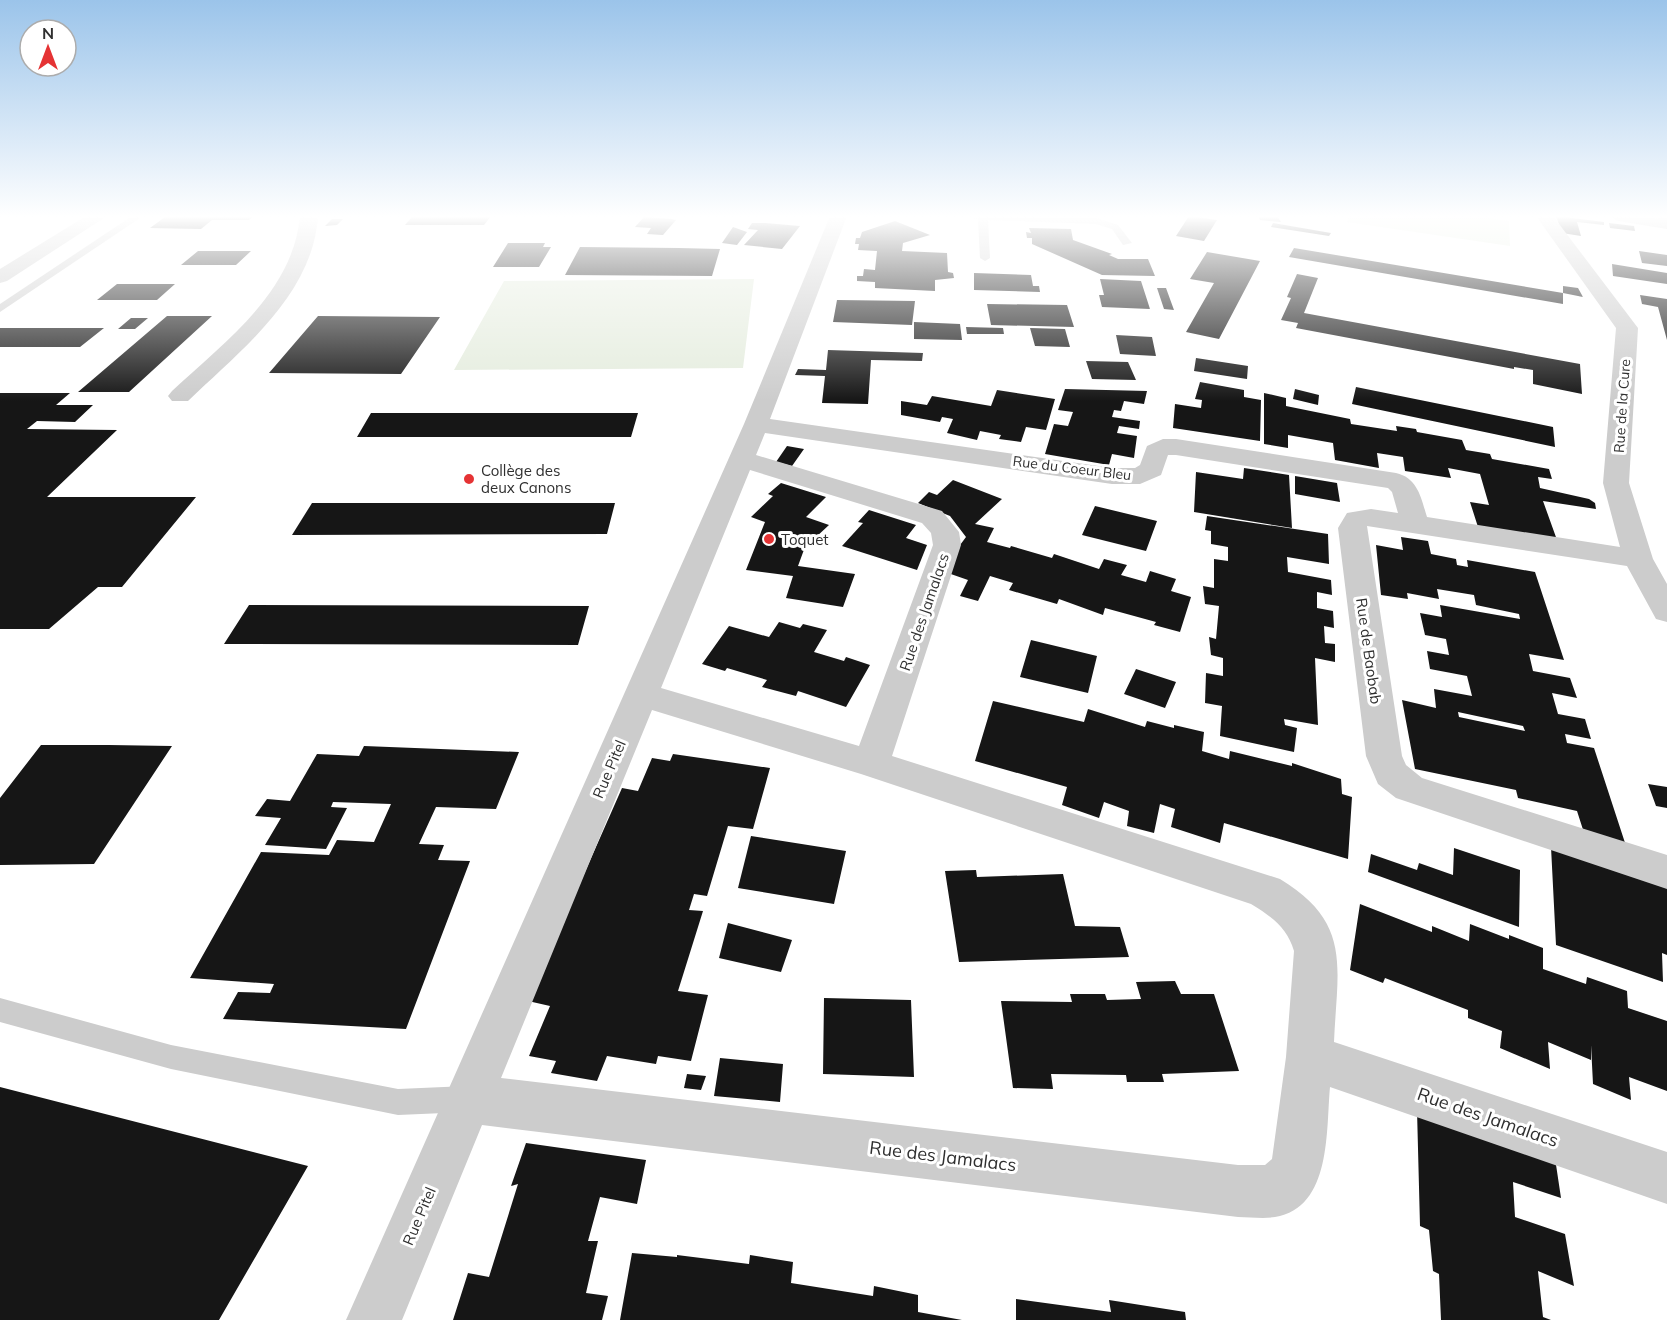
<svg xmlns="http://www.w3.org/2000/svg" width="1667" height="1320" font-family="Mulish,sans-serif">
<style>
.green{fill:#e4ecdd}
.building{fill:#161616;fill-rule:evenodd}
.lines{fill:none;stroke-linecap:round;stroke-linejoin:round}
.service{fill:#ccc;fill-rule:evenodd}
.minor{fill:#ccc;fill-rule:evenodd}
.secondary{fill:#b9b9b9;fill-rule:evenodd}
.poi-dot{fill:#e53334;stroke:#fff;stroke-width:2}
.labels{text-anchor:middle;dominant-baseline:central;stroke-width:6;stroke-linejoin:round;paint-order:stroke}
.far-street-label{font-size:14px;fill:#2f2f2f;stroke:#fff}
.poi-label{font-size:15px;fill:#2f2f2f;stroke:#fff;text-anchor:start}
.street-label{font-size:15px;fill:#2f2f2f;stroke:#fff}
.near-street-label{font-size:18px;fill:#2f2f2f;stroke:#fff}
</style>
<rect width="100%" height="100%" fill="#fff"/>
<path class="green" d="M1349 216H1476L1509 221 1510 246 1347 222Z
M754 279 743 368 454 370 504 281Z"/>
<path class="building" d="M253 216 249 220H212L201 229 150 228 165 217Z
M413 216H491L484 225H405Z
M1189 216 1217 220 1204 241 1176 236Z
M1258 216H1277L1281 222 1260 220Z
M1556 216 1604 222V225L1577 222 1581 236 1562 233Z
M644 217 672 219 676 220 663 235 647 234 651 228 635 227Z
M332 219H343L337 225 325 226Z
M895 221 930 235 903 243 902 251 947 253 948 272 953 273 954 278 935 280V291L875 288V282L857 281V276H863L864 269 875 270 877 251 858 250 859 244H855L856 238H860L862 232Z
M752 223H765L800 226 782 249 744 245 758 230 748 229Z
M1273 223 1331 233 1329 236 1271 227Z
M1609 223 1634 226 1635 231 1610 228Z
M733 227 747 232 737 245 722 243Z
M1029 228 1071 229 1073 240 1112 254 1109 255 1118 259H1148L1155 276 1102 275 1032 244V238H1027L1026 232 1031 233Z
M508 243H545L543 247H551L539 267H493Z
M580 247 679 248 720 249 712 276 565 275Z
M1294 248 1563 293V286L1578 288 1583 297 1563 293V304L1289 257Z
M198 251H251L236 265H181Z
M1639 251 1667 255V266L1642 263Z
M1207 252 1260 261 1219 339 1186 332 1214 283 1190 279Z
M1612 264 1667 273V284L1613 276Z
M974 273 1031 275 1033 286H1039L1040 292 974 290Z
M1297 274 1318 278 1304 313 1580 364 1582 394 1533 384V370L1514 367V369L1296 328 1298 323 1281 320 1291 298 1287 297Z
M1100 279 1141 281 1150 309 1102 307 1099 295H1104Z
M117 284H175L157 300H97Z
M1157 288H1166L1174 310 1164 309Z
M1640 295 1667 299V340L1658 307 1642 304Z
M837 300 915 301 912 325 833 322Z
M987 304 1067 305 1074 327 991 325Z
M167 316H212L129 392H78Z
M318 316 440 317 401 374 269 373Z
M131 318H148L135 329H118Z
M914 322 960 324 962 340 914 339Z
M966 327 1003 328 1004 334H967Z
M0 328H104L80 347H0Z
M1030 328 1065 329 1070 347 1035 346Z
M1116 335 1152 337 1156 356 1120 354Z
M828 350 923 353 922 361 871 360 868 404 822 403 825 376 795 375 798 369 826 370Z
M1196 358 1248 366 1247 379 1194 371Z
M1086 361 1128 362 1136 380 1092 379Z
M1200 382 1244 390V397L1261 400 1260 441 1173 428 1175 404 1201 408 1202 400 1195 399Z
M1356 387 1553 427 1555 447 1352 404Z
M1065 389 1147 391 1144 404 1124 401 1121 411 1114 410 1112 417 1140 421 1139 429 1119 426 1117 433 1137 436 1134 458 1112 454 1109 465 1045 454 1054 424 1068 426 1073 412 1058 410Z
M1295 389 1319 395 1318 405 1293 399Z
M997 390 1055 399 1046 430 1026 427 1021 442 999 439 1001 435 980 431 977 440 947 433 953 419 942 417 940 422 901 415V401L927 405 932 396 991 406Z
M0 393H70L56 405H93L75 422 37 421 27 429 117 430 47 497H196L122 587H98L49 629H0Z
M1264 393 1286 398V406L1350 419 1351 424 1397 431 1396 426 1416 429 1417 432 1462 440 1466 450 1490 454 1492 459 1549 469 1552 479 1538 477 1540 488 1589 499 1595 503 1596 509 1543 501 1557 540 1478 527 1470 502 1489 505 1480 474 1448 468 1451 478 1405 471 1403 457 1377 453 1379 468 1335 460 1333 443 1288 435V448L1264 444Z
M371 413H638L631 437H357Z
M787 446 804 449 792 466 776 462Z
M1244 468 1289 475 1292 528 1194 512 1196 472 1243 479Z
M1295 476 1337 483 1340 502 1295 494Z
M953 480 1002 499 975 524 994 528 987 542 1010 548 1011 546 1052 558 1054 554 1099 569 1104 559 1127 565 1121 575 1146 582 1150 571 1176 579 1171 591 1191 597 1180 632 1154 625 1156 622 1105 608 1103 615 1059 599 1057 604 1009 590 1013 583 990 576 978 601 960 596 968 580 945 572 946 564 966 537 950 516 918 503 929 492 937 495Z
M781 483 826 497 806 517 829 525 815 538 809 536 798 566 855 574 843 607 786 598 793 576 746 570 765 522 751 517 773 496 768 494Z
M312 503H615L607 534 292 535Z
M1095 506 1157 521 1146 551 1082 535Z
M869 510 916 525 906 538 927 545 917 570 842 546 863 523 858 522Z
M1207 516 1328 534 1329 564 1287 557 1288 572 1331 580 1332 595 1317 592V608L1333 611 1334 628 1324 626 1325 643 1335 644V662L1315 658 1318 725 1284 719 1285 725 1297 728 1294 752 1220 736 1222 706 1205 703 1206 673 1223 676V658L1211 655 1209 637 1216 639 1219 606 1205 604 1203 586 1214 588V559L1228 561V547L1211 544V531L1205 530Z
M1401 537 1428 541 1431 554 1456 559 1457 565 1468 567 1467 560 1535 572 1564 660 1529 654 1533 671 1570 678 1577 698 1552 693 1558 714 1585 719 1591 739 1565 734 1567 743 1594 748 1628 852 1586 839 1577 811 1518 798 1516 790 1415 769 1402 700 1436 708 1434 689 1472 696 1467 676 1430 669 1427 651 1449 655 1446 639 1425 635 1420 613 1442 617 1440 605 1520 619 1519 614 1476 605 1474 595 1437 589 1439 599 1407 593 1408 599 1381 595 1376 545 1403 550ZM1458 712 1523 726 1525 731 1459 717Z
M249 605 589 606 578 645 224 644Z
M779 622 800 628 803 624 827 630 814 652 844 661 846 657 870 665 846 707 798 691 796 696 762 687 767 680 727 668 725 671 702 664 729 626 769 637Z
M1031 640 1097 656 1088 693 1020 677Z
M1136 669 1176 682 1165 708 1124 694Z
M993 701 1084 722 1088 709 1145 727 1147 721 1174 728V725L1204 732 1202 751 1229 759 1230 751 1292 766V763L1341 779 1342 794 1352 797 1348 859 1224 823 1220 843 1171 827 1175 809 1160 804 1154 833 1127 826 1129 811 1104 802 1099 818 1062 805 1067 787 975 761Z
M41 745H109L172 746 94 864 0 865V798Z
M364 746 519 752 496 809 436 807 419 844 444 845 438 860 470 861 406 1029 223 1019 238 992 270 993 274 984 190 978 261 852 329 855 337 840 374 842 391 804 333 802 331 807 347 808 326 849 265 845 281 818 255 816 267 799 290 801 317 754 359 756Z
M673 754 770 768 753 829 728 826 707 896 694 894 689 910 703 911 678 991 708 995 691 1061 658 1056 656 1064 607 1056 597 1081 551 1073 556 1061 529 1056 550 1006 528 1001 622 788 638 791 652 758 670 761Z
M1648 784 1667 787V808L1656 806Z
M751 836 846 851 834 904 738 888Z
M1551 847 1667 885V955L1662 953 1663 982 1556 945Z
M1454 848 1520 870 1519 927 1368 872 1371 854 1417 870 1419 863 1453 875Z
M976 870 977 877 1063 874 1075 926 1120 927 1129 957 959 962 945 871Z
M1360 904 1432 932V926L1469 941 1470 924 1509 939V935L1543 948V969L1586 984 1587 977 1627 991 1628 1008 1667 1021V1091L1629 1077 1631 1100 1593 1084 1591 1045V1060L1548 1042 1550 1069 1500 1048 1502 1031 1468 1018V1010L1385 978 1383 983 1350 970Z
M728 923 792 940 781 972 719 958Z
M1175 981 1181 994H1214L1239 1071 1162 1074 1164 1082H1127L1126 1075 1051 1074 1053 1089 1013 1088 1001 1001 1072 1002 1070 994H1105L1107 1000 1141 999 1136 982Z
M824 998 911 1000 914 1077 823 1074Z
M720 1058 783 1064 780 1102 714 1096Z
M687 1074 706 1076 701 1090 684 1088Z
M0 1087 308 1166 219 1320H0Z
M1417 1110 1555 1158 1561 1198 1513 1182 1515 1217 1565 1234 1574 1286 1538 1271 1543 1317 1551 1320H1441L1439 1274 1433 1271 1429 1230 1420 1226Z
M526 1143 646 1160 637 1204 600 1197 588 1241H598L586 1293 608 1296 602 1320H453L468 1273 489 1277 518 1184 511 1186Z
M632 1253 677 1257V1255L749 1264 750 1255 793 1262 791 1283 873 1296 874 1286 918 1295V1312L962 1320H620Z
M1016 1299 1111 1312 1109 1300 1185 1312 1186 1320H1016Z"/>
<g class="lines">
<path class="service" d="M132 216H143L0 312V304Z
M962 216 1097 218 1118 225 1132 243 1123 245 1112 229 1096 224 988 220 990 258 985 261 980 258 978 219Z
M1655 216H1667V221L1656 218Z
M0 998 171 1045 398 1089 467 1086 476 1090 480 1099 476 1108 467 1112 398 1115 171 1069 0 1022Z"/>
<path class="minor" d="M86 216H107L7 281 0 283V269Z
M300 216H318C313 295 241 350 188 401H172L168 396 172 391C224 342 293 293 300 216Z
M830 216H847L770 419 1112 468H1135L1140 465 1147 446 1163 439H1176L1396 473C1418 478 1421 498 1427 517L1620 547 1603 483 1616 328 1536 216H1553L1638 328 1629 483 1653 559 1667 584V622L1656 619 1627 566 1367 526 1402 756 1406 765 1422 778 1667 855V889L1396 798 1378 784 1366 756 1338 528 1347 513 1371 509 1398 513 1392 492 1388 488 1176 455H1168L1161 475 1140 484H1112L765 433 756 455 942 511 959 532 961 545 892 756 1280 879C1353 923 1337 968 1334 1042L1667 1152V1204L1330 1087C1326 1129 1332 1208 1275 1217 1263 1219 1250 1217 1238 1217L482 1125 402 1320H346L744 424ZM750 470 922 523 931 533 933 545 859 746 661 688ZM652 710 861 774 1251 904C1272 917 1287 927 1294 951L1286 1057 1272 1159 1265 1165H1238L501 1078Z"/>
<path class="secondary" d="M1610 216 1667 219V229L1618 221Z"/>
</g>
<linearGradient id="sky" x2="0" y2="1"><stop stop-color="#9bc4ea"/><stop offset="0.54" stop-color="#fff"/><stop offset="1" stop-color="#fff" stop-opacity="0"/></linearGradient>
<rect width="1667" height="401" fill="url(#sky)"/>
<g class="poi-dot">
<circle cx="469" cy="479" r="6"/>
<circle cx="769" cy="539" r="6"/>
</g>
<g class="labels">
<g class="far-street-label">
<text transform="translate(1622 406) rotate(-86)">Rue de la Cure</text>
<text transform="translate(1072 468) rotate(7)">Rue du Coeur Bleu</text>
</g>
<g class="poi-label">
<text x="481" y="470">Collège des<tspan x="481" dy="17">deux Canons</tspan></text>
<text x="781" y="539">Toquet</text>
</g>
<g class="street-label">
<text transform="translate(924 612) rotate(-71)">Rue des Jamalacs</text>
<text transform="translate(1369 651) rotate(82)">Rue de Baobab</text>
<text transform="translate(609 769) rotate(-67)">Rue Pitel</text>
<text transform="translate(419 1216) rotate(-67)">Rue Pitel</text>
</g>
<g class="near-street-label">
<text transform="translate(1488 1117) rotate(19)">Rue des Jamalacs</text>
<text transform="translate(943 1156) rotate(7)">Rue des Jamalacs</text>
</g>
</g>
<g transform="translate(48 48)"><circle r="28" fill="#ffffff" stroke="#acacac" stroke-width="1.5"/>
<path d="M0-4.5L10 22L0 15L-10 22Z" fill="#e53334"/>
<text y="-9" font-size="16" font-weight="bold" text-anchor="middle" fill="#2f2f2f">N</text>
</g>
</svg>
